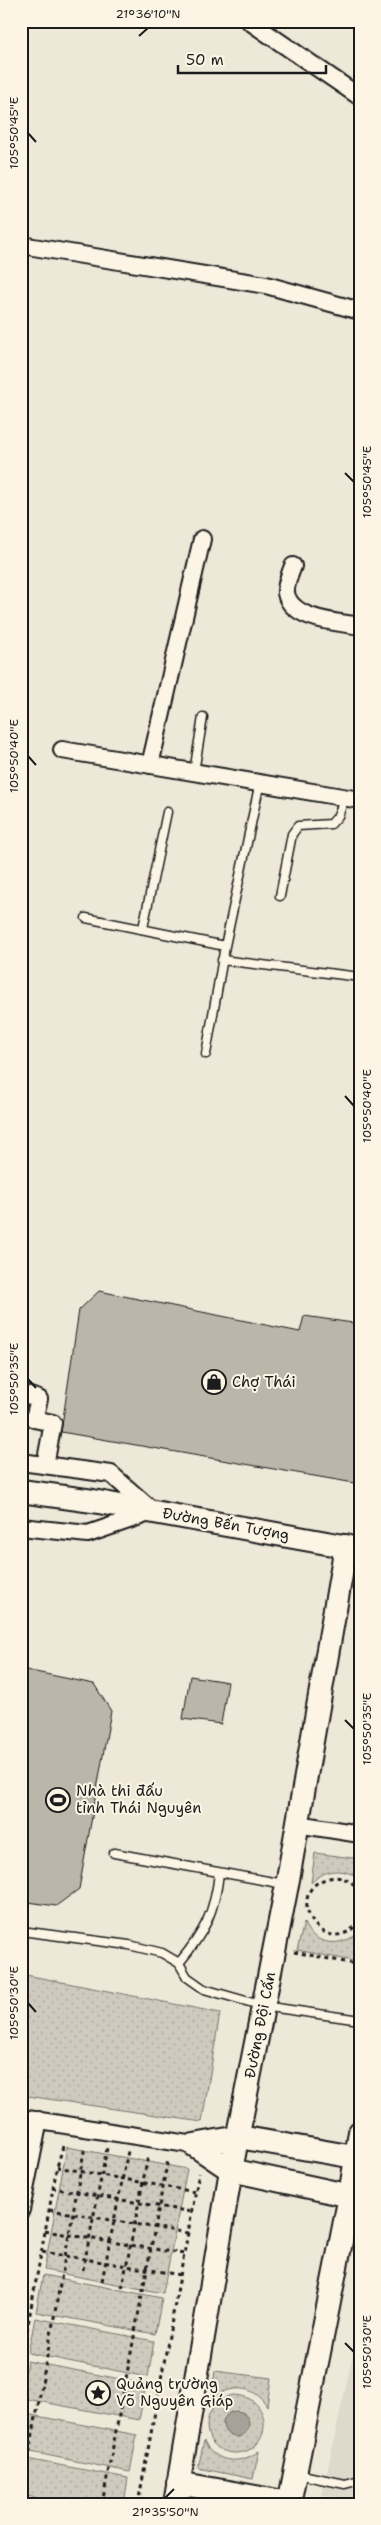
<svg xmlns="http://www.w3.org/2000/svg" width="381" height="2525" font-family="'Shantell Sans',sans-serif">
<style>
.built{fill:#ded9cb}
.grass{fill:url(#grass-dots);stroke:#76736c;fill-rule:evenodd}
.water{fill:#a7a299;stroke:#6f6c67}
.building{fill:#bab6aa;stroke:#1c1c1c}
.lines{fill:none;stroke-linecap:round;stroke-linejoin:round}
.lane-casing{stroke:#1c1c1c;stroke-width:11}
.street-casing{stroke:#1c1c1c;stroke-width:20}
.secondary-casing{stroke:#1c1c1c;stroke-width:26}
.path{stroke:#1c1c1c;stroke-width:3;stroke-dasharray:4 4;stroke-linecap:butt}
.lane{stroke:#fcf5e5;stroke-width:8}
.street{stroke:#fcf5e5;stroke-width:16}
.secondary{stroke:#fcf5e5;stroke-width:22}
.ticks{fill:none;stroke:#1c1c1c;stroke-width:2}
.labels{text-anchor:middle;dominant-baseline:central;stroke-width:4;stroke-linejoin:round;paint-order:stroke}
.poi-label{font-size:15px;fill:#1c1c1c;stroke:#fcf5e5;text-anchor:start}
.street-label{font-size:15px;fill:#1c1c1c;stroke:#fcf5e5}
.neatline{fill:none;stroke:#1c1c1c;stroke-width:2}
.ticks-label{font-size:12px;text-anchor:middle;fill:#1c1c1c}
</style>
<defs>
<pattern id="grass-dots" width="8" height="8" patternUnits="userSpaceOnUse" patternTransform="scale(1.25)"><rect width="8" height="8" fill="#cfcabd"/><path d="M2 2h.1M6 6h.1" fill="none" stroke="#b1ada2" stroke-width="1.8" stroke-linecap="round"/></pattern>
</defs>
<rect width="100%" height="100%" fill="#eee8d9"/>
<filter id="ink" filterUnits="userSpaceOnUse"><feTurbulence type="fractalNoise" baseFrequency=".02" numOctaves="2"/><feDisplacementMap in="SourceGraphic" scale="10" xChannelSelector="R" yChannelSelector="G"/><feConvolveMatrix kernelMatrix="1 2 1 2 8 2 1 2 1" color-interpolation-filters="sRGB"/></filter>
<g filter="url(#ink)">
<path class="built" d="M360 2322V2503L322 2495Z"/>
<path class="grass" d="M315 1853 360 1859V1878C342 1868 326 1868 311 1883Z
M304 1923C314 1946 341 1948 359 1932L353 1961 297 1950Z
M21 1974 220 2013 202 2122 21 2095Z
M67 2147 187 2169 163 2293 44 2270Z
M43 2275 162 2298 155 2334 36 2312Z
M35 2318 154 2341 148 2377 28 2353Z
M27 2361 146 2384 139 2420 21 2398Z
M215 2371 271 2378 267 2406C254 2384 229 2384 211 2400Z
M233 2395C274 2395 274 2452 236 2453 199 2453 197 2404 233 2395ZM235 2411 244 2413 246 2433 238 2437Z
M21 2413 137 2435 130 2472 21 2450Z
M204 2441C216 2464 240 2465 259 2451L253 2479 198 2468Z
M21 2458 128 2478 124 2504H68L21 2495Z"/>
<path class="water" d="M223 2424a13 13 0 1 1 26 0a13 13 0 1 1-26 0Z"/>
<path class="building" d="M99 1291 300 1332 304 1316 360 1324V1484L61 1432 79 1310Z
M21 1669 94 1684 111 1711 79 1889 56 1906 21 1901Z
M190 1676 228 1682 221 1724 183 1719Z"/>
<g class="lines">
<defs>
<path id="lane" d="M194 772 203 717
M280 896 292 834 298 826 331 824 338 816 345 797
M86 918 225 946 260 782
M143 928 167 812
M222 960 360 977
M206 1054 225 946
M114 1853 284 1884
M21 1931 129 1945 162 1953 179 1963 187 1977 204 1989 263 2006 360 2020
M179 1963C204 1933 215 1912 219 1873
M297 2474 345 2484 360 2480"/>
<path id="street" d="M249 21 360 97
M21 245 266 285 360 311
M293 566C290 574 285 585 286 593 291 620 338 622 360 626
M62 750 360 800
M150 765 202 539
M21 1393 39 1399 34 1419 53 1423 45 1465
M21 1462 111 1474 154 1512
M21 1527 88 1534 152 1512
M297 1824 360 1834
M21 2118 194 2145
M21 2210 39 2120"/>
<path id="secondary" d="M21 1491 93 1501 360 1549
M194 2145 231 2170 360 2198
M194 2145 239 2137 360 2158
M178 2483 289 2503
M175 2504 231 2170 287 1885 346 1546
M289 2504 350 2196 360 2132"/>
</defs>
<use href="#lane" class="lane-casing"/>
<use href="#street" class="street-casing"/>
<use href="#secondary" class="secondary-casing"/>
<path class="path" d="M360 1891C352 1881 342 1875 329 1878 279 1890 324 1966 360 1921
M294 1952 360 1965
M57 2167 195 2192
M52 2188 192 2212
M50 2210 188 2233
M45 2231 184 2254
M42 2252 181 2275
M83 2270 107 2148
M102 2281 128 2151
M122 2288 148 2156
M21 2362 57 2167 64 2143
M21 2500 85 2146
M102 2504 168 2159
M138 2504 199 2173"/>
<use href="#lane" class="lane"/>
<use href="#street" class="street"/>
<use href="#secondary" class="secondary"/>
</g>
</g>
<path class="ticks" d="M139 36 148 28M28 133 36 142M345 473 354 482M28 756 36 765M345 1096 354 1106M28 1379 36 1388M345 1720 354 1729M28 2003 36 2012M345 2343 354 2352M165 2498 174 2489"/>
<defs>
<symbol id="shop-ring" viewBox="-11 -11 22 22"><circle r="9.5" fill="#fcf5e5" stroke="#1c1c1c" stroke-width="1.5"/><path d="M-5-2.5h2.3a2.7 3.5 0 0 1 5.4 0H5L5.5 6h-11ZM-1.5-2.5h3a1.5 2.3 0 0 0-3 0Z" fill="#1c1c1c"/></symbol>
<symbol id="stadium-ring" viewBox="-11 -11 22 22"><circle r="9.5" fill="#fcf5e5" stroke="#1c1c1c" stroke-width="1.5"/><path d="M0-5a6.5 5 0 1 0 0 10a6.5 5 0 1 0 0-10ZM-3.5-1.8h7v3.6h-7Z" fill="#1c1c1c"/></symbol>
<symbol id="sight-ring" viewBox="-11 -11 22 22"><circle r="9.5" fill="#fcf5e5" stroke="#1c1c1c" stroke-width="1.5"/><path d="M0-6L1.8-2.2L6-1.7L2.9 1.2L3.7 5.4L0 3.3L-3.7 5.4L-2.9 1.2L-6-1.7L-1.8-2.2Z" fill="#1c1c1c"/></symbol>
</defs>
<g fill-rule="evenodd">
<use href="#shop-ring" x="200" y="1368" width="28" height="28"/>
<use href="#stadium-ring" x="44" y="1786" width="28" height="28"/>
<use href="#sight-ring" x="84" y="2379" width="28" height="28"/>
</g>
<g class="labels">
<g class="poi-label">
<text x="232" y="1382">Chợ Thái</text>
<text x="76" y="1791">Nhà thi đấu<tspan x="76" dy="17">tỉnh Thái Nguyên</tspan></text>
<text x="116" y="2384">Quảng trường<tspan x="116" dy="17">Võ Nguyên Giáp</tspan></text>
</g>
<g class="street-label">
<text transform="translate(226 1524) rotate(10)">Đường Bến Tượng</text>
<text transform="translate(260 2025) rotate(-79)">Đường Đội Cấn</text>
</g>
</g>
<rect width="381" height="2525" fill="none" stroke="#fcf5e5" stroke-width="55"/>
<path d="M178 65v8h148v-8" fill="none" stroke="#1c1c1c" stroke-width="2.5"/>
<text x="186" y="65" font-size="15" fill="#1c1c1c" stroke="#fcf5e5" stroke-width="4" paint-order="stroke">50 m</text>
<rect x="28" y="28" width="326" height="2470" class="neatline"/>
<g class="ticks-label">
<text x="148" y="18">21°36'10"N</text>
<text transform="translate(14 133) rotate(-90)" y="4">105°50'45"E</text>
<text transform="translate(367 482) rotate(-90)" y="4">105°50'45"E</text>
<text transform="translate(14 756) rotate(-90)" y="4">105°50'40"E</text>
<text transform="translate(367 1106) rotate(-90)" y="4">105°50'40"E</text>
<text transform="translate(14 1379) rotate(-90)" y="4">105°50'35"E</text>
<text transform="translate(367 1729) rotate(-90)" y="4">105°50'35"E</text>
<text transform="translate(14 2003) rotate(-90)" y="4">105°50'30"E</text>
<text transform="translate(367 2352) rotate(-90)" y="4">105°50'30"E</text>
<text x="165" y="2516">21°35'50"N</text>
</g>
</svg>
